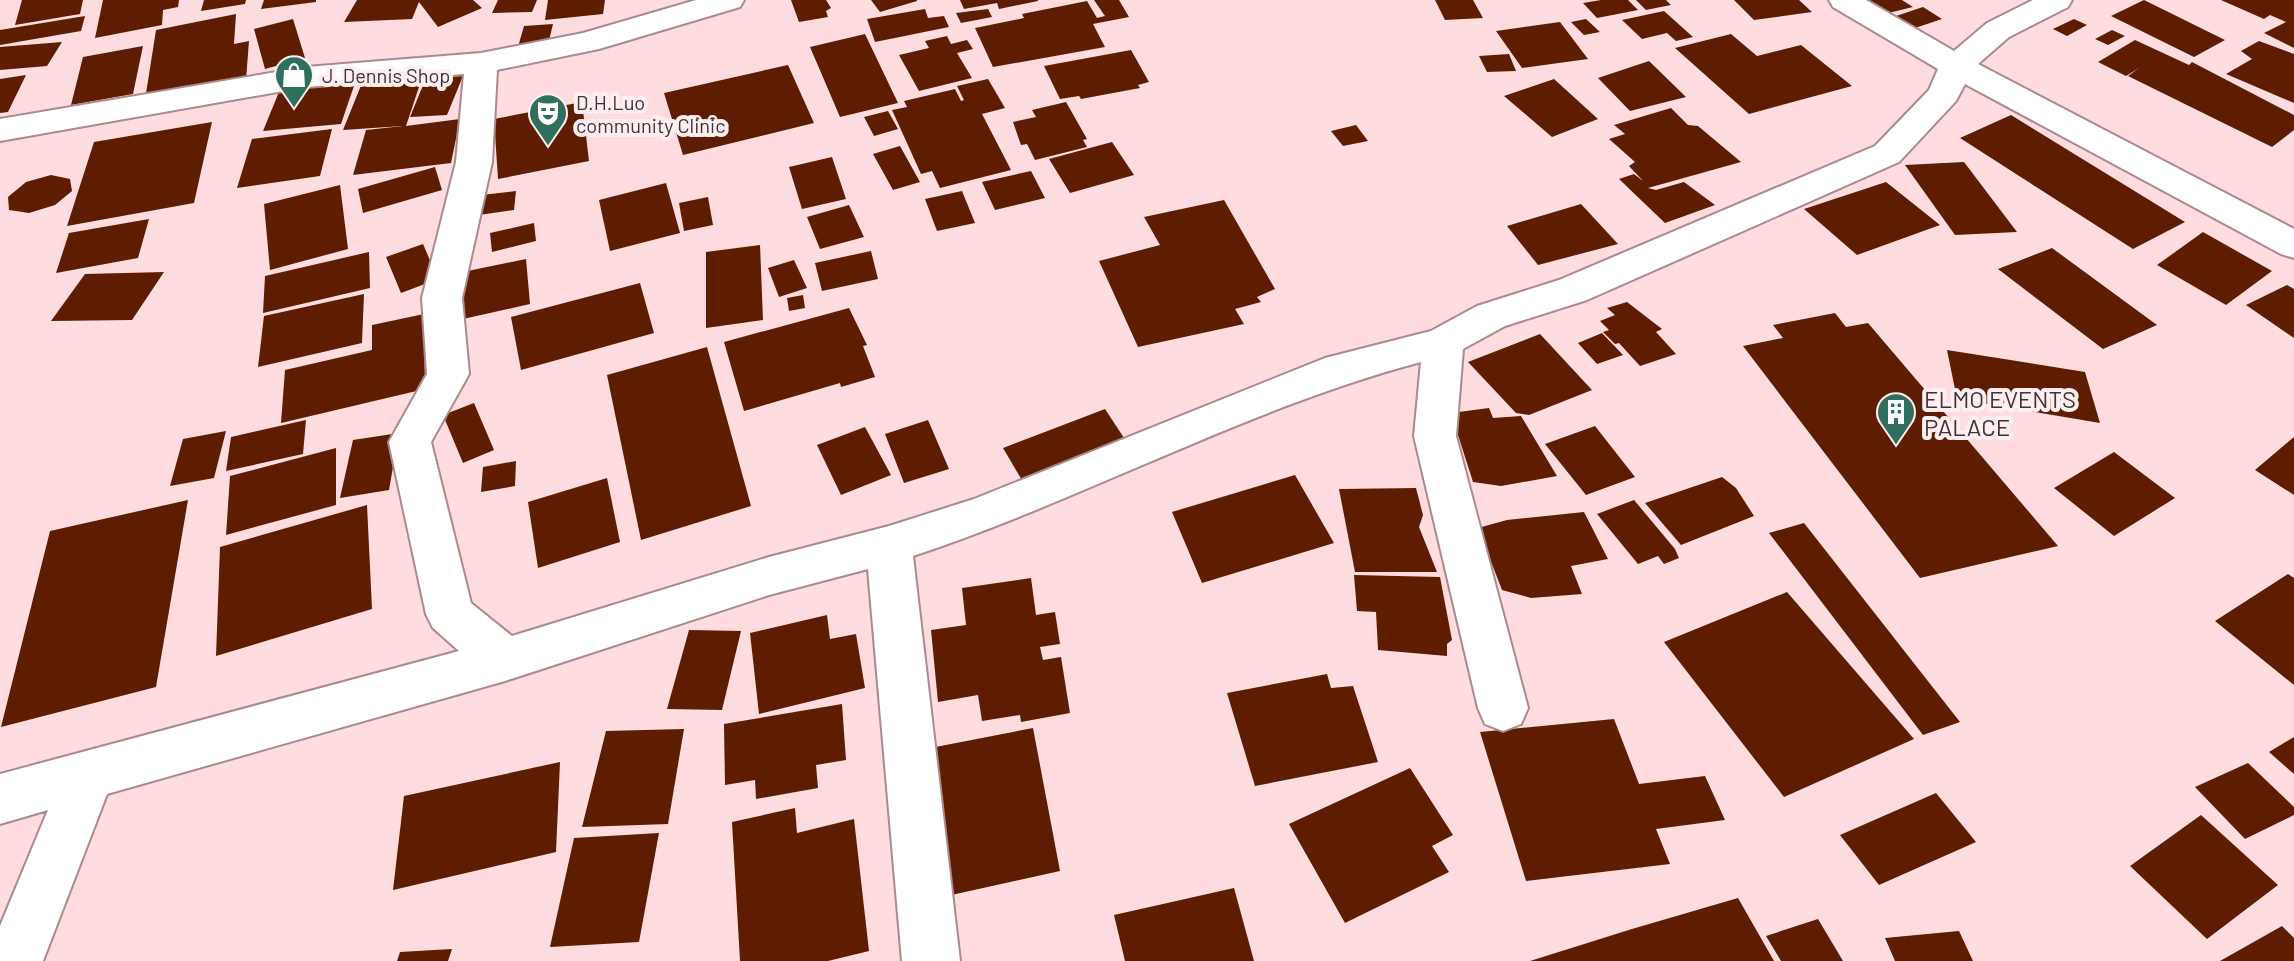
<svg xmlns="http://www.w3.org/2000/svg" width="2294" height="961" font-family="Barlow,sans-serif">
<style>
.building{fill:#5e1d00}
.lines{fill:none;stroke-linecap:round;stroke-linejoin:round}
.street-casing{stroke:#aa8a8e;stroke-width:4}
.street{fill:#fff;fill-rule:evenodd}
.labels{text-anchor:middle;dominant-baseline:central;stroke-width:8;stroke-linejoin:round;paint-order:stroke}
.far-poi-label{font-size:20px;fill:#403335;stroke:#fdeff1;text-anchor:start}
.poi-label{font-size:24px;fill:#403335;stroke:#fdeff1;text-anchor:start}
</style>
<rect width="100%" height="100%" fill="#fedce0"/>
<path class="building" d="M22 0H83L80 14 15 25Z
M103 0H179L178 7 163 10 162 25 95 38Z
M204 0H246L245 4 201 11Z
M264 0H316V2L261 9Z
M357 0H473L482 8 438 27 419 2 412 19 344 22Z
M498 0H537L532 12 492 13Z
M548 0H605L603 14 545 20Z
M791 0H826L831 8 826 11 828 17 799 22Z
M871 0H917V1L880 12Z
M960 0H1038V1L999 9 997 3 964 9Z
M1094 0H1119L1129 17 1093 24 1105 47 993 67 975 28 1024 18 1022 14 1087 1 1097 18 1105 16Z
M1435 0H1473L1483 18 1445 20Z
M1601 0H1628L1638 10 1597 18 1583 3Z
M1636 0H1666L1671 5 1646 10Z
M1734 0H1799L1812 12 1754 20Z
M1871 0H1902L1913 7 1880 15 1861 4Z
M2144 0 2225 40 2194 57 2111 16Z
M2221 0H2294V48L2264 33 2286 22 2270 15 2264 19Z
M1923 7 1942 19 1915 28 1896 16Z
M925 9 928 18 944 16 949 27 875 42 867 19Z
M988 9 992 17 961 23 956 13Z
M1664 11 1693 37 1676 41 1667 33 1642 39 1622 20Z
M236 14 234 44 249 41 246 80 145 100 156 30Z
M85 16 81 31 0 45V30Z
M293 19 305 58 265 69 254 29Z
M1586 19 1600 32 1584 35 1571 22Z
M2074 19 2087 25 2067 36 2053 29Z
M1560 22 1588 59 1522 68 1496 31Z
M553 24 548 45 518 47 524 26Z
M2112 30 2125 36 2108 45 2095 39Z
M865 34 898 103 840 117 810 47Z
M1731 34 1757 56 1801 45 1852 86 1749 114 1675 48Z
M947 36 951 44 967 40 973 49 957 53 972 78 919 91 899 55 929 48 925 41Z
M2135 40 2189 65 2192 62 2294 115V130L2272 147 2128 76 2139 68 2126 76 2098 62Z
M2259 41 2294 54V103L2226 74 2252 59 2241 51Z
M62 42 47 66 0 70V47Z
M143 46 133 94 71 105 83 57Z
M1131 50 1149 82 1138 85 1140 88 1081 99 1079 96 1060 99 1044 66Z
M1509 54 1516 71 1487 72 1479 56Z
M1649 61 1686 97 1630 111 1598 78Z
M788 65 814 123 683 155 664 93Z
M26 75 8 112 0 113V79Z
M463 76 447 115 410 117 426 78Z
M422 78 406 126 460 119 451 163 353 175 366 130 403 126 343 130 362 83Z
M988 79 1005 108 982 114 1011 170 940 188 932 171 921 174 892 110 907 107 904 101 955 89 961 101 964 100 957 86Z
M1554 79 1598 119 1552 137 1504 96Z
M356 80 341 124 263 131 281 87Z
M582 102 589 161 498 179 494 119Z
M1066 102 1087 139 1083 140 1087 147 1035 160 1027 144 1021 145 1013 122 1036 117 1032 110Z
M1671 108 1688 125 1698 126 1741 162 1648 188 1656 190 1684 182 1715 205 1665 223 1619 179 1634 174 1643 181 1629 166 1635 162 1609 139 1625 134 1614 125Z
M888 111 898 129 874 136 864 117Z
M2011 115 2185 222 2133 249 1960 138Z
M212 122 194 203 67 226 94 142Z
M1356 125 1368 141 1343 146 1331 131Z
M332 129 320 176 237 188 252 139Z
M1112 142 1134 175 1070 193 1049 159Z
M900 146 920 182 893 190 873 154Z
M832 157 846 199 802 209 789 167Z
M1964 162 2017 232 1955 235 1905 165Z
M435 167 442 190 363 213 358 189Z
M1031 171 1045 198 995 210 982 182Z
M51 175 70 179 72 191 55 205 29 213 9 210 8 197 26 182Z
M1886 182 1940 225 1857 255 1804 209Z
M666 183 680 233 610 251 599 200Z
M340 185 348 249 270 270 264 204Z
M516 191 514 210 479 215 482 195Z
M962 191 975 223 937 231 925 199Z
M708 197 713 225 684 231 679 203Z
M1224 200 1275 289 1257 297 1261 302 1235 309 1244 324 1138 347 1099 261 1160 245 1144 217Z
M1581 204 1618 244 1538 265 1507 226Z
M849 205 864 237 820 249 807 217Z
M149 219 138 258 56 273 69 233Z
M534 223 536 241 492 252 490 233Z
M2203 232 2272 271 2226 305 2157 265Z
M423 244 438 279 401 293 386 257Z
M760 245 763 320 706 328V252Z
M2052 248 2157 325 2103 349 1998 269Z
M871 251 878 279 822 291 815 263Z
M369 252 370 288 263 313 265 276Z
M526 259 530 304 454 321 453 274Z
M794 260 807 288 779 297 768 268Z
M164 272 132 320 51 321 85 274Z
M640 283 654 333 521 370 511 317Z
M2287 285 2294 289V338L2246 305Z
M364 294 362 343 258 367 264 316Z
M803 295 805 308 789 311 787 298Z
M1627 302 1662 329 1656 332 1676 354 1640 366 1619 343 1615 344 1603 332 1609 330 1600 321 1615 315 1607 308Z
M849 308 867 345 863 346 875 377 841 387 840 383 744 411 724 342Z
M1835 313 1846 327 1868 323 2058 546 1920 578 1743 346 1783 338 1773 325Z
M424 314 425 389 281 423 285 370 372 350V325Z
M1602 333 1623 355 1597 364 1578 343Z
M1540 334 1592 390 1529 415 1516 413 1468 362Z
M707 347 751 506 641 540 607 375Z
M1947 350 2085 372 2100 423 1957 399Z
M474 403 494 450 463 463 443 415Z
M1489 408 1493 418 1521 416 1557 476 1501 486 1473 482 1451 413Z
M1105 409 1126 441 1023 482 1003 448Z
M306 420 303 454 226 471 231 437Z
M928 420 949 469 904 483 885 434Z
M1595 426 1635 477 1586 495 1545 444Z
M865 427 891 475 841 495 817 445Z
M226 431 214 478 170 486 183 439Z
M399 433 389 490 340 498 353 440Z
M2294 437V495L2255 470Z
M336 448V505L226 535 230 476Z
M2114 452 2175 498 2114 536 2054 488Z
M516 461 515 486 481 492 483 467Z
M1295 475 1334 543 1202 583 1172 512Z
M1722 477 1736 488 1754 516 1681 545 1645 503Z
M607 478 620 542 538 568 528 502Z
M1416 488 1423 515 1419 527 1437 572H1355L1339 489Z
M188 500 156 687 1 727 50 531Z
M1634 500 1675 549 1679 558 1664 564 1658 556 1638 564 1597 514Z
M367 505 372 609 216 656 220 547Z
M1584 512 1608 559 1571 566 1582 594 1531 598 1502 590 1478 528 1507 520Z
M1804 523 1960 722 1923 735 1769 533Z
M2288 574 2294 578V685L2215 621Z
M1354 575 1440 577 1452 640 1447 644V656L1378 650 1376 612 1357 611Z
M1031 578 1036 615 1055 612 1060 644 1040 647 1043 660 1061 657 1070 713 1021 722 1020 715 982 721 978 695 938 702 931 630 966 625 962 588Z
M1787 592 1914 739 1784 797 1664 642Z
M827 615 830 639 856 634 865 688 759 714 750 633Z
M689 630 741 631 722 710 667 709Z
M1327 674 1331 688 1353 686 1378 762 1255 786 1227 693Z
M842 704 846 760 816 765 818 788 756 799 755 780 725 785 724 724Z
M1614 719 1639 784 1705 776 1725 820 1656 829 1670 864 1526 881 1480 732Z
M1033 728 1060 871 938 898 920 750Z
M684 729 668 824 582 827 606 731Z
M2294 737V774L2269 752Z
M560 762 556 852 393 890 404 796Z
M2248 763 2294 807V815L2245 839 2195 787Z
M1410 768 1453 835 1432 846 1449 872 1345 923 1289 824Z
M1936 793 1976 842 1879 885 1840 835Z
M795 808 797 833 854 819 869 951 828 961H740L732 822Z
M2201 815 2278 885 2207 939 2130 866Z
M659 833 639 942 550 947 574 838Z
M1234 888 1254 961H1125L1114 915Z
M1738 898 1774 961H1530L1632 929Z
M1818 919 1843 961H1781L1766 936Z
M2282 926 2294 938V961H2220Z
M1959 931 1973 961H1895L1885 938Z
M452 949 448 961H397L400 952Z"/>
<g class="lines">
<defs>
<path id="street" d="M696 0H744L740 7 599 49 497 70 492 162 462 298 469 374 431 442 471 603 512 636 769 557 889 526 974 499 1325 358 1431 331 1477 306 1559 280 1875 146 1929 90 1938 69 1833 7 1829 0H1866L1954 51 1987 23 2033 0H2072L2068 7 2009 37 1978 64 2294 229V258L2281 254 1965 84 1956 101 1899 162 1587 300 1505 326 1463 349 1456 436 1528 708 1521 724 1503 731 1485 724 1478 708 1414 436 1421 362C1247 408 1085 499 913 556L960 961H902L868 569 769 595 505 681 107 794 43 961H0V926L48 810 0 824V774L459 651 433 628 426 614 389 442 427 374 422 298 456 162 464 74 306 87 0 141V119L306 67 481 53 583 33Z"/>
</defs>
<use href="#street" class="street-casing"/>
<use href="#street" class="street"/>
</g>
<defs>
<symbol id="shop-pin" viewBox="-11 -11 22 30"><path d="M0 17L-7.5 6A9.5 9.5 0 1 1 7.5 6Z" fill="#2f6f5d" stroke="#fdeff1"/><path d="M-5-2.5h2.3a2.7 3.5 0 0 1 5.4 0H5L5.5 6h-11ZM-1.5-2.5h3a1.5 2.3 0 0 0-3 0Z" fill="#fff"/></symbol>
<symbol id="theatre-pin" viewBox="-11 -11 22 30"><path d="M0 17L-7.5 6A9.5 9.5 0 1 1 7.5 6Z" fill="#2f6f5d" stroke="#fdeff1"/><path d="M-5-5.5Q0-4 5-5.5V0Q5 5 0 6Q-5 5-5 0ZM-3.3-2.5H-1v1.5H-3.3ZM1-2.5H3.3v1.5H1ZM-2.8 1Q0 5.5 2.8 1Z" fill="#fff"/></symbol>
<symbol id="building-pin" viewBox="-11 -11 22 30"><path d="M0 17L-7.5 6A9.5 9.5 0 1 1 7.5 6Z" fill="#2f6f5d" stroke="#fdeff1"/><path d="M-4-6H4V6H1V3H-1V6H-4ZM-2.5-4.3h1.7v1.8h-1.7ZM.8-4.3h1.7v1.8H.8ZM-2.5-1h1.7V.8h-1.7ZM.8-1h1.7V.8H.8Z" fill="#fff"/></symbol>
</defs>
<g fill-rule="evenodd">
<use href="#shop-pin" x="272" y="53" width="44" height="60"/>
<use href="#theatre-pin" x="526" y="91" width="44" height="60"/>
<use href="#building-pin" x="1874" y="390" width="44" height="60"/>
</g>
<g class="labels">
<g class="far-poi-label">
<text x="322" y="75">J. Dennis Shop</text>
<text x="576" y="102">D.H.Luo<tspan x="576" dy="23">community Clinic</tspan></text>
</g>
<g class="poi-label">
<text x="1924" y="398">ELMO EVENTS<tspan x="1924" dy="28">PALACE</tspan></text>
</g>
</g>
</svg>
